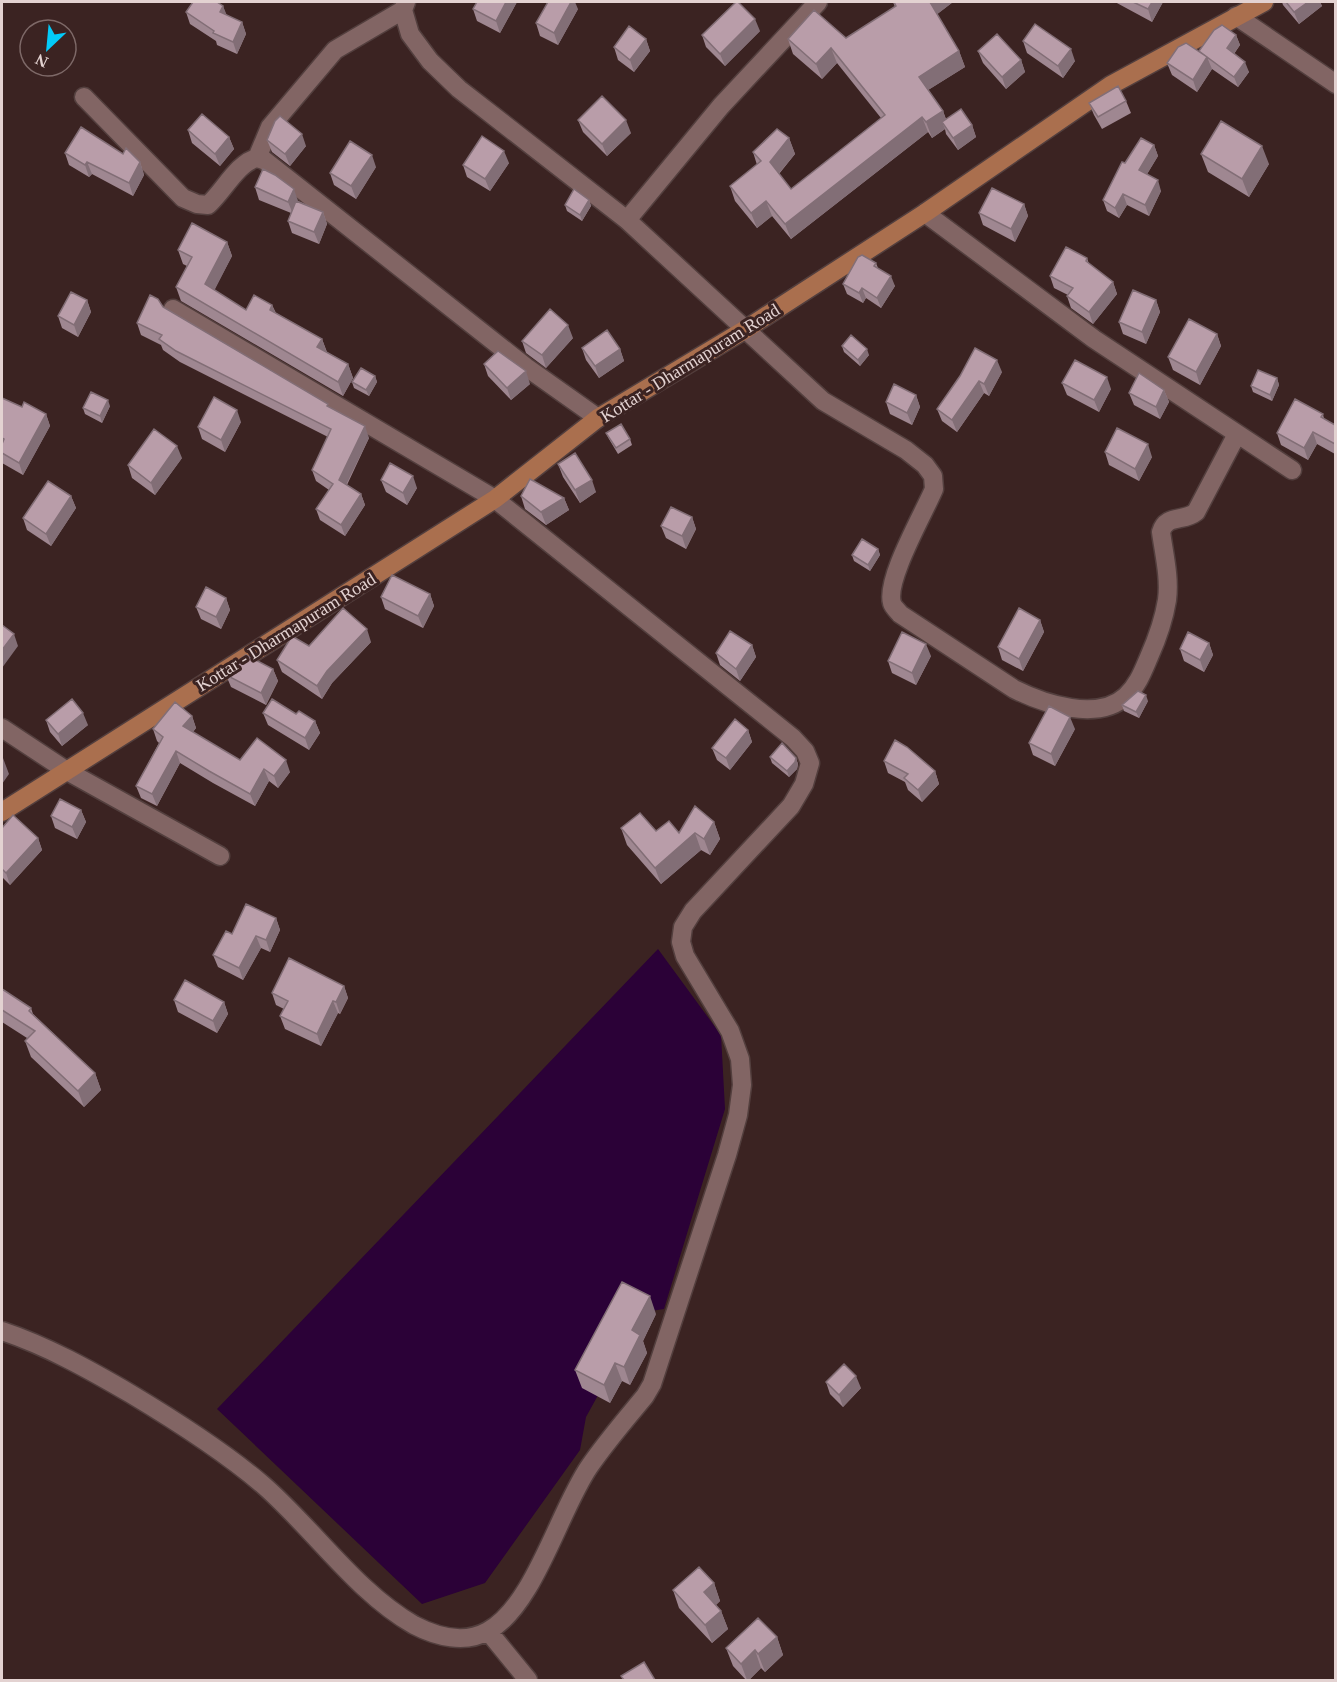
<svg xmlns="http://www.w3.org/2000/svg" width="1337" height="1682" font-family="Georgia,serif">
<style>
.water{fill:#2b0137}
.lines{fill:none;stroke-linecap:round;stroke-linejoin:round}
.minor-casing{stroke:#533f3e;stroke-width:21}
.major-casing{stroke:#533f3e;stroke-width:21}
.minor{stroke:#826564;stroke-width:18}
.major{stroke:#aa6f4e;stroke-width:18}
.wall{fill:#9f8791}
.shaded-wall{fill:#826e76}
.building{fill:#b99da9;stroke:#826e76;stroke-width:1.5}
.labels{text-anchor:middle;dominant-baseline:central;stroke-width:6;stroke-linejoin:round;paint-order:stroke}
.street-label{font-size:18px;fill:#e3d2d1;stroke:#3b2322}
</style>
<rect width="100%" height="100%" fill="#3b2322"/>
<path class="water" d="M658 949 721 1035 725 1109 664 1309 644 1312 586 1417 580 1450 485 1583 422 1604 217 1409Z"/>
<g class="lines">
<defs>
<path id="minor" d="M406 2 403 10 410 34 430 61 459 89 627 220 823 401 906 450 925 465 933 476 934 489C924 513 885 580 892 603 893 607 898 611 900 614L1014 689C1044 704 1098 722 1126 696 1138 685 1143 671 1149 657 1157 639 1164 619 1167 600 1170 578 1164 554 1161 532 1166 514 1184 522 1196 512L1237 434
M1236 16 1336 84
M84 97 183 198 197 204 208 205C223 192 238 162 257 158L264 160 526 367 598 418
M257 158 270 127 335 50 403 10
M925 213 1094 339 1292 470
M627 220 721 106 818 2
M2 728 67 771 220 856
M2 1331C47 1346 90 1370 131 1394 176 1421 222 1450 262 1484 312 1527 357 1593 414 1625 437 1637 465 1644 488 1631 534 1606 559 1511 589 1467 606 1442 626 1419 645 1396L652 1384 727 1155 738 1115 742 1085 740 1059 730 1031 685 956 681 942 683 927 693 911 791 806 804 784 810 763 805 751 793 738 495 499 173 309
M488 1631 528 1680"/>
<path id="major" d="M2 812 495 499 598 418 746 329 925 213 1111 85 1264 2"/>
</defs>
<use href="#minor" class="minor-casing"/>
<use href="#major" class="major-casing"/>
<use href="#minor" class="minor"/>
<use href="#major" class="major"/>
</g>
<path class="wall" d="M517 2 500 33 477 21 473 9Z
M893 2H953L937 14 959 51 965 67 928 90 943 111 946 119 972 125 976 137 958 150 946 134 945 129 932 138 928 132 791 239 772 216 757 228 735 201 730 186 757 165 753 152 789 138 795 154 779 174 791 189 881 118 837 63 822 79 793 54 788 39 846 38 895 7Z
M1115 2H1163L1152 22Z
M1282 2H1320L1322 6 1299 24 1283 5Z
M223 6 226 15 242 22 246 34 237 54 217 45 216 41 190 24 186 12Z
M578 9 558 45 540 36 536 23Z
M760 31 725 66 706 47 702 35Z
M1236 35 1240 45 1234 54 1249 72 1238 87 1212 69 1197 92 1172 75 1167 63 1199 51Z
M646 39 650 51 634 72 618 60 614 47Z
M1023 41 1075 61 1063 78 1027 53Z
M978 51 1021 60 1025 72 1006 89 983 63Z
M1126 101 1131 113 1102 129 1094 115 1089 103Z
M578 120 631 133 607 156 583 132Z
M188 130 229 137 234 149 220 166 192 143Z
M267 140 306 146 290 166 272 152Z
M1154 145 1158 156 1147 174 1161 191 1149 216 1127 205 1119 218 1107 211 1103 200 1125 163Z
M65 153 123 154 140 162 144 175 133 196 92 174 89 177 69 165Z
M1201 154 1269 164 1249 197 1208 172Z
M509 163 490 191 467 177 463 165Z
M376 167 356 199 334 185 330 173Z
M255 187 298 201 323 212 327 224 319 244 292 233 288 221 291 213 259 200Z
M589 200 591 206 582 221 567 211 565 205Z
M1024 204 1028 216 1015 242 983 225 979 213Z
M227 242 232 256 214 290 246 310 272 305 276 313 322 339 327 352 348 364 353 378 343 396 181 301 176 287 187 266 183 264 178 250Z
M1087 258 1089 264 1113 282 1117 294 1093 324 1071 308 1067 296 1068 295 1054 288 1050 276Z
M876 263 878 268 895 286 881 308 866 298 863 303 847 294 843 284Z
M87 300 91 312 78 337 62 328 58 316Z
M1156 300 1160 312 1146 344 1123 334 1119 322Z
M163 307 329 407 369 438 347 485 361 494 365 505 345 536 320 520 316 509 329 490 316 481 312 470 328 437 180 362 163 350 161 345 141 335 137 323Z
M1217 334 1221 346 1200 385 1173 370 1168 357Z
M573 338 546 368 526 353 522 341Z
M842 346 869 355 860 366 844 352Z
M582 348 620 349 624 361 599 378 586 360Z
M484 364 530 384 511 400 488 376Z
M1002 372 989 396 984 393 957 432 942 421 937 409 960 376Z
M375 376 377 382 369 396 354 388 352 382Z
M1277 378 1279 385 1272 401 1253 392 1251 386Z
M1062 383 1111 389 1099 412 1067 395Z
M1164 390 1169 402 1160 419 1134 405 1129 393Z
M916 395 920 407 912 425 890 414 886 402Z
M2 398 22 407 46 414 50 426 23 475 2 463Z
M110 406 102 423 85 414 83 408Z
M1323 414 1324 419 1335 425V454L1317 444 1308 460 1281 445 1277 433Z
M241 422 225 452 202 439 198 427Z
M606 433 630 439 632 445 618 454 609 439Z
M1105 452 1152 457 1139 481 1109 465Z
M182 458 155 495 132 478 128 465Z
M558 464 596 492 580 503 563 477Z
M381 480 417 488 407 505 386 492Z
M71 496 76 508 51 546 27 530 23 518Z
M521 496 564 498 569 510 546 525 525 509Z
M692 517 696 529 686 549 666 538 661 526Z
M878 549 880 555 870 571 854 561 852 555Z
M430 594 434 606 423 628 385 609 381 597Z
M226 598 230 610 221 629 201 619 196 607Z
M1040 620 1044 632 1023 671 1002 660 998 647Z
M371 642 332 683 322 699 282 672 277 660 309 646Z
M1209 643 1213 655 1204 672 1184 661 1180 649Z
M752 645 756 657 740 681 720 665 716 653Z
M931 656 916 685 892 673 888 661Z
M273 669 278 681 266 705 231 687 226 675Z
M1148 701 1139 718 1124 711 1122 705Z
M263 713 296 714 315 721 320 733 309 750 268 725Z
M192 716 196 728 193 732 240 760 290 772 278 788 269 781 255 806 213 783 180 763 157 806 141 798 136 786 159 743 157 741 153 729Z
M46 720 88 725 62 746 50 732Z
M1075 729 1055 766 1033 755 1029 743Z
M748 730 752 742 730 770 717 760 712 748Z
M770 757 796 758 798 764 797 769 789 777 772 763Z
M884 761 935 771 939 784 922 802 908 790 905 782 888 773Z
M81 810 86 822 77 839 55 828 51 816Z
M714 822 720 839 710 855 701 850 661 884 627 845 621 828 679 833Z
M2 828 38 838 42 850 10 885 2 877Z
M276 918 280 930 270 952 261 948 243 980 218 967 213 955 232 934Z
M344 986 348 998 340 1014 338 1013 321 1046 285 1029 280 1016 284 1009 276 1005 272 993Z
M2 989 31 1008 33 1014 95 1073 101 1090 84 1107 31 1057 25 1041 27 1038 2 1022Z
M174 1000 224 1002 228 1014 217 1033 178 1012Z
M656 1314 643 1341 647 1353 630 1385 622 1381 610 1403 582 1388 575 1370Z
M826 1382 861 1388 843 1407 830 1394Z
M714 1583 720 1601 716 1605 721 1611 728 1629 712 1643 679 1608 673 1590Z
M777 1637 783 1655 765 1672 761 1668 749 1680H746L733 1666 726 1648Z"/>
<path class="shaded-wall" d="M506 2H517L500 33 496 21Z
M571 2H575L578 9 558 45 554 33Z
M929 2H953L935 16Z
M1152 2H1163L1152 22 1148 9Z
M1308 2H1320L1322 6 1299 24 1294 12Z
M223 6 228 18 220 12Z
M755 19 760 31 725 66 720 54Z
M242 22 246 34 237 54 233 42Z
M1236 35 1240 45 1230 59 1227 48Z
M646 39 650 51 634 72 630 60Z
M831 48 837 63 822 79 816 64Z
M1071 49 1075 61 1063 78 1058 66Z
M959 51 965 67 925 92 919 77Z
M1207 57 1212 69 1197 92 1193 80Z
M1021 60 1025 72 1006 89 1002 77Z
M1245 62 1249 72 1238 87 1234 77Z
M943 111 948 126 942 122 945 129 932 138 926 122Z
M922 117 928 132 791 239 785 224Z
M626 120 631 133 607 156 602 144Z
M972 125 976 137 958 150 953 138Z
M302 134 306 146 290 166 285 154Z
M229 137 234 149 220 166 215 154Z
M789 138 795 154 775 178 770 162Z
M1154 145 1158 156 1143 181 1139 170Z
M1262 146 1269 164 1249 197 1242 179Z
M504 151 509 163 490 191 485 179Z
M372 155 376 167 356 199 351 186Z
M87 162 92 174 89 177 85 165Z
M140 162 144 175 133 196 129 183Z
M1158 180 1161 191 1149 216 1145 205Z
M294 189 298 201 293 214 288 202Z
M1123 194 1127 205 1119 218 1115 208Z
M589 200 591 206 582 221 580 215Z
M766 201 772 216 757 228 751 213Z
M1024 204 1028 216 1015 242 1011 229Z
M323 212 327 224 319 244 314 232Z
M227 242 232 256 210 299 205 284Z
M891 276 895 286 881 308 877 298Z
M1113 282 1117 294 1093 324 1089 312Z
M862 288 866 298 863 303 859 293Z
M87 300 91 312 78 337 74 325Z
M1156 300 1160 312 1146 344 1142 332Z
M272 305 278 319 270 310Z
M568 325 573 338 546 368 542 355Z
M1217 334 1221 346 1200 385 1196 372Z
M322 339 327 353 317 347Z
M620 349 624 361 599 378 595 366Z
M867 349 869 355 860 366 858 360Z
M997 360 1002 372 989 396 984 384Z
M348 364 353 378 343 396 338 382Z
M526 371 530 384 511 400 507 388Z
M375 376 377 382 369 396 366 390Z
M1107 377 1111 389 1099 412 1094 400Z
M1277 378 1279 385 1272 401 1270 395Z
M979 381 984 393 957 432 952 420Z
M1164 390 1169 402 1160 419 1156 407Z
M916 395 920 407 912 425 907 413Z
M108 400 110 406 102 423 100 416Z
M237 410 241 422 225 452 221 440Z
M46 414 50 426 23 475 19 463Z
M365 426 369 438 343 491 339 480Z
M1313 432 1317 444 1308 460 1304 448Z
M1148 444 1152 457 1139 481 1135 469Z
M177 446 182 458 155 495 151 483Z
M413 476 417 488 407 505 403 493Z
M592 480 596 492 580 503 575 490Z
M361 494 365 505 345 536 341 525Z
M71 496 76 508 51 546 46 534Z
M564 498 569 510 546 525 541 512Z
M692 517 696 529 686 549 682 536Z
M878 549 880 555 870 571 868 565Z
M430 594 434 606 423 628 418 616Z
M226 598 230 610 221 629 216 617Z
M1040 620 1044 632 1023 671 1019 659Z
M367 629 371 642 332 683 322 699 317 686 327 671Z
M14 634 18 646 2 668V650Z
M1209 643 1213 655 1204 672 1200 660Z
M926 644 931 656 916 685 912 673Z
M752 645 756 657 740 681 736 669Z
M273 669 278 681 266 705 261 693Z
M1146 695 1148 701 1139 718 1136 712Z
M83 713 88 725 62 746 58 734Z
M192 716 196 728 188 738 183 726Z
M1070 717 1075 729 1055 766 1051 754Z
M315 721 320 733 309 750 305 738Z
M748 730 752 742 730 770 726 758Z
M176 751 180 763 157 806 152 794Z
M3 758 9 774 2 784V760Z
M796 758 798 764 797 769 789 777 787 771Z
M286 760 290 772 278 788 274 776Z
M264 769 269 781 255 806 250 794Z
M935 771 939 784 922 802 918 790Z
M81 810 86 822 77 839 72 827Z
M714 822 720 839 710 855 704 839Z
M695 833 701 850 661 884 655 868Z
M38 838 42 850 10 885 6 873Z
M276 918 280 930 270 952 266 940Z
M256 936 261 948 243 980 239 968Z
M344 986 348 998 340 1014 336 1002Z
M333 1001 338 1013 321 1046 317 1034Z
M224 1002 228 1014 217 1033 213 1021Z
M95 1073 101 1090 84 1107 78 1091Z
M650 1296 656 1314 643 1341 647 1353 630 1385 624 1367 632 1330Z
M615 1363 622 1381 610 1403 604 1385Z
M856 1376 861 1388 843 1407 839 1395Z
M714 1583 720 1601 710 1610 704 1592Z
M721 1611 728 1629 712 1643 705 1625Z
M777 1637 783 1655 765 1672 758 1654Z
M755 1650 761 1668 749 1680H747L741 1664Z"/>
<path class="building" d="M193 2H217L223 6 220 12 242 22 233 42 213 33 214 31 186 12Z
M477 2H506L496 21 473 9Z
M548 2H571L554 33 536 23Z
M736 2H738L755 19 720 54 702 35Z
M894 2H930L959 51 919 77 943 111 926 122 922 117 785 224 766 201 751 213 730 186 761 161 753 152 777 129 789 138 770 162 791 189 885 115 831 48 816 64 788 39 814 10 846 38 896 6Z
M1133 2H1152L1148 9Z
M1286 2H1308L1294 12Z
M1035 24 1071 49 1058 66 1023 41Z
M1222 25 1236 35 1227 48 1245 62 1234 77 1199 51 1214 30Z
M629 26 646 39 630 60 614 47Z
M997 34 1021 60 1002 77 978 51Z
M1186 43 1207 57 1193 80 1167 63 1178 47Z
M1118 86 1126 101 1098 117 1089 103Z
M602 96 626 120 602 144 578 120Z
M961 109 972 125 953 138 942 122Z
M202 114 229 137 215 154 188 130Z
M280 116 302 134 285 154 267 140 275 121Z
M1221 121 1262 146 1242 179 1201 154Z
M81 127 123 154 126 148 140 162 129 183 87 162 85 165 65 153Z
M482 136 504 151 485 179 463 165Z
M1141 138 1154 145 1139 170 1158 180 1145 205 1123 194 1115 208 1103 200 1122 162 1125 163Z
M350 141 372 155 351 186 330 173Z
M263 169 275 175 294 189 288 202 255 187Z
M992 188 1024 204 1011 229 979 213Z
M574 189 589 200 580 215 565 205Z
M296 201 323 212 314 232 288 221Z
M192 223 227 242 205 284 246 310 254 295 272 305 270 310 322 339 317 347 348 364 338 382 176 287 192 257 178 250Z
M1066 247 1087 258 1086 261 1113 282 1089 312 1067 296 1073 288 1050 276Z
M862 255 876 263 874 266 891 276 877 298 862 288 859 293 843 284 858 257Z
M1133 290 1156 300 1142 332 1119 322Z
M71 292 87 300 74 325 58 316Z
M150 295 158 299 163 307 328 404 327 406 365 426 339 480 361 494 341 525 316 509 333 484 312 470 331 429 176 351 159 339 162 335 137 323Z
M550 309 568 325 542 355 522 341Z
M1189 319 1217 334 1196 372 1168 357Z
M607 330 620 349 595 366 582 348Z
M851 335 867 349 858 360 842 346Z
M975 348 997 360 984 384 979 381 952 420 937 409 960 376Z
M498 351 526 371 507 388 484 364Z
M1075 360 1107 377 1094 400 1062 383Z
M361 368 375 376 366 390 352 382Z
M1258 370 1277 378 1270 395 1251 386Z
M1139 373 1164 390 1156 407 1129 393Z
M894 384 916 395 907 413 886 402Z
M91 392 108 400 100 416 83 408Z
M214 397 237 410 221 440 198 427Z
M2 398 22 407 24 402 46 414 19 463 2 453V444L4 439 2 438Z
M1295 399 1323 414 1321 417 1335 425V444L1313 432 1304 448 1277 433Z
M621 424 630 439 616 448 606 433Z
M1117 428 1148 444 1135 469 1105 452Z
M154 429 177 446 151 483 128 465Z
M575 453 592 480 575 490 558 464Z
M390 463 413 476 403 493 381 480Z
M530 479 564 498 541 512 521 496Z
M48 481 71 496 46 534 23 518Z
M671 507 692 517 682 536 661 526Z
M862 539 878 549 868 565 852 555Z
M392 575 430 594 418 616 381 597Z
M206 587 226 598 216 617 196 607Z
M343 608 367 629 327 671 317 686 277 660 292 636 309 646Z
M1019 608 1040 620 1019 659 998 647Z
M2 625 14 634 2 650Z
M730 631 752 645 736 669 716 653Z
M902 632 926 644 912 673 888 661Z
M1188 632 1209 643 1200 660 1180 649Z
M246 655 273 669 261 693 226 675 232 665Z
M1138 691 1146 695 1136 712 1122 705Z
M72 699 83 713 58 734 46 720Z
M272 699 296 714 299 711 315 721 305 738 263 713Z
M175 702 192 716 183 726 240 760 257 738 286 760 274 776 264 769 250 794 209 771 176 751 152 794 136 786 163 737 153 729Z
M1049 706 1070 717 1051 754 1029 743Z
M735 719 748 730 726 758 712 748Z
M895 740 907 747 935 771 918 790 904 778 908 774 884 761Z
M782 743 796 758 795 762 787 771 770 757Z
M60 799 81 810 72 827 51 816Z
M695 806 714 822 704 839 695 833 655 868 621 828 640 813 656 831 669 821 679 833Z
M13 815 38 838 6 873 2 869V828Z
M246 904 276 918 266 940 256 936 239 968 213 955 226 931 232 934Z
M289 958 344 986 336 1002 333 1001 317 1034 280 1016 288 1001 272 993Z
M185 980 224 1002 213 1021 174 1000Z
M2 989 31 1008 29 1011 95 1073 78 1091 25 1041 35 1031 2 1010Z
M622 1282 650 1296 632 1330 640 1335 624 1367 615 1363 604 1385 575 1370Z
M844 1364 856 1376 839 1395 826 1382Z
M699 1567 714 1583 704 1592 721 1611 705 1625 673 1590Z
M758 1618 777 1637 758 1654 755 1650 741 1664 726 1648Z
M644 1662 655 1680H624L621 1676Z"/>
<g class="labels">
<g class="street-label">
<text transform="translate(690 363) rotate(-32)">Kottar - Dharmapuram Road</text>
<text transform="translate(286 632) rotate(-32)">Kottar - Dharmapuram Road</text>
</g>
</g>
<rect width="1337" height="1682" fill="none" stroke="#e3d2d1" stroke-width="6"/>
<g transform="translate(48 48) rotate(206)"><circle r="28" fill="#3b2322" stroke="#7e6968" stroke-width="1.5"/>
<path d="M0-4.5L10 22L0 15L-10 22Z" fill="#03cbf9"/>
<text y="-9" font-size="16" font-weight="bold" text-anchor="middle" fill="#e3d2d1">N</text>
</g>
</svg>
